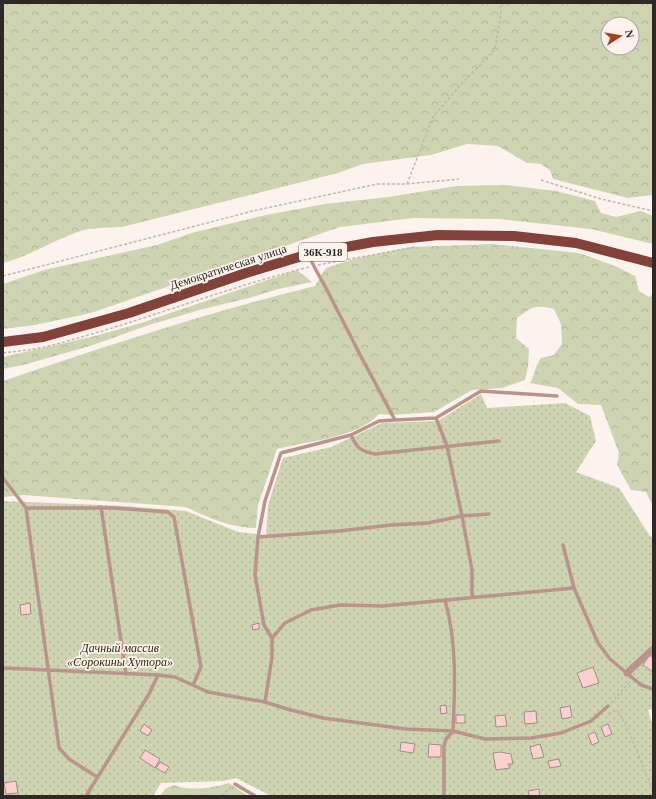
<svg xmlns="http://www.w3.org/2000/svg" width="656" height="799" font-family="Georgia,serif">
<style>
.forest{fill:url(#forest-crowns);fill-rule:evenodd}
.garden{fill:url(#garden-dots)}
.building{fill:#fbd0cd;stroke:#9d8b89}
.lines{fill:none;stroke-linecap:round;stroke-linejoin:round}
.path{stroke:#bfb5b1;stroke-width:1.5;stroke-dasharray:3 2;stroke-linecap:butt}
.service{stroke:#bb938d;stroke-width:3.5}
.minor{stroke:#bb938d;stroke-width:7}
.primary{stroke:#834239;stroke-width:10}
.labels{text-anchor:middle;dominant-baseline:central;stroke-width:3.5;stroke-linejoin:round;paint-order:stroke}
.shield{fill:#fef2ee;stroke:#6d6562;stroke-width:1}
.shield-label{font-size:11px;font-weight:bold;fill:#2f2826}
.street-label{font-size:12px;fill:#2f2826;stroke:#fef2ee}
.park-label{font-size:12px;font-style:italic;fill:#2c2f03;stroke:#fef2ee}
</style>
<defs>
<pattern id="forest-crowns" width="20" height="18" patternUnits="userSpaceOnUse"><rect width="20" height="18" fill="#ced3b1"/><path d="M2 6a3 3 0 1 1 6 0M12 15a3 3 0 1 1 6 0" fill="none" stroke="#b1b598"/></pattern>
<pattern id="garden-dots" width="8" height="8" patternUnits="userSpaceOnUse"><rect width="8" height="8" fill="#ced3b1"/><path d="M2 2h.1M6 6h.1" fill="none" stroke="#b1b598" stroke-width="1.8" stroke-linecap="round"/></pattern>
</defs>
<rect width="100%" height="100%" fill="#fef2ee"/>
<path class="forest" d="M3 3H653V195L628 198 553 179 550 170 541 164 527 163 498 146 467 144 431 155 363 164 338 173 122 227C110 228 96 227 84 230 56 238 31 256 3 263ZM608 24H632V48H608Z
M505 185 556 191 595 201 601 213 616 217 641 211 653 216V244L591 229 500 219 413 218 340 227 91 313 35 325 3 329V284L44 270 157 245 195 232 266 215 325 204 388 197 457 186Z
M492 244 579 253 615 266 635 276 639 291 649 297 653 294V506L646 492 631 490 617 465 619 453 601 405 578 404 558 388 530 383C535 375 535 366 541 358L554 355 562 344 561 324 554 309C536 304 531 307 517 318L516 338 529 349 528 367 525 380 502 388 472 390 434 412 392 415 379 414C358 438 307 441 277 449L258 505 256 528C231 528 209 518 186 507L23 495 3 497V381C107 346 209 312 315 286L326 268 354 259 411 247Z
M297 270 312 282 278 289 249 298 203 309 149 325 90 346 23 365 3 369V357L95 336 138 324Z
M229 783 248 796H160L165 789 174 785C192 792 211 788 229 783Z"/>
<path class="garden" d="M481 394 487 408 565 403 590 416 596 441 576 472 619 488 650 536 653 538V709L648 710 653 727V796H271L236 778 223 781 161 783 153 796H3V501L125 506 186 511 238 532 266 535 268 505 283 458 331 447 382 423 438 421Z"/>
<path class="building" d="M30 603 31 614 21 615 20 605Z
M259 623V629L253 630 252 625Z
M649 655 653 657V672L643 665Z
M593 667 599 683 583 688 577 673Z
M446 705 447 713 441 714 440 706Z
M570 706 572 717 562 719 560 708Z
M536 711 537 723 525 724 524 712Z
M456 715H465V723H456Z
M505 715 507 726 496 727 495 716Z
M144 724 152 730 148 736 140 731Z
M608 724 612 734 605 737 601 727Z
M595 732 599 742 592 745 588 735Z
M401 742 415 744 413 753 400 751Z
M429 744 441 745V757H428Z
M540 744 544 757 533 759 530 747Z
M145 750 160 759 155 768 140 758Z
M501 752 511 754 513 764H508L510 768 496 770 493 753Z
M559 759 561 766 550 768 548 761Z
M160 762 169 767 165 773 156 768Z
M16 781 18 793 6 794 4 783Z
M539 789 540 796H529L528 791Z"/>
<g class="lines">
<path class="path" d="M541 180 601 199 653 211
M407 184 433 117 462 83 495 50 501 13 500 3
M318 265 415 247
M3 276 253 211 377 184H407L459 179
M3 353C18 351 33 350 48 346 136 324 221 289 309 267
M611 703 630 682
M608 714 617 710 627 727 653 791
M222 796 232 786"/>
<path class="service" d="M309 255C314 269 323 281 329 294 350 336 372 378 395 420L379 421 351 435
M436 418 447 446 462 516 472 570V597
M395 420 436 418 481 391 557 396
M3 478 26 508H114L168 512 174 517 201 667 193 685
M101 507 126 674
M26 508 59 748 69 759 97 777
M258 537 265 501 281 453 351 435C357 449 361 451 375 454L499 441
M563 545 574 588 598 643 610 659 641 685 653 689
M272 638 264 625 255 575 258 537 339 531 391 525 428 523 462 516 489 514
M3 668 158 675 175 677 208 692 265 702 287 709 323 718 406 729 453 731 485 739 531 738 561 733 591 721 608 706
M265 702 272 657V638L285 623 311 610 340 605 383 606 574 588
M235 784 255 796
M86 796 149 694 158 675
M444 796V746L446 739 453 731C455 688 457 642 445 600"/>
<path class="minor" d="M627 673 653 649"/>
<path class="primary" d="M3 342 43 337 129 313 246 273 309 254 373 242 438 235 514 236 576 243 653 263"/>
</g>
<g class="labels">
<rect class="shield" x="299" y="243" width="48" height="18" rx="3"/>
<g class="shield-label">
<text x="323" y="252">36К-918</text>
</g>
<g class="street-label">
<text transform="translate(228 267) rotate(-18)">Демократическая улица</text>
</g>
<g class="park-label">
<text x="120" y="648">Дачный массив<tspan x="120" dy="14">«Сорокины Хутора»</tspan></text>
</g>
</g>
<rect width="656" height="799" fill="none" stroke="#2f2826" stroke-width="8"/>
<g transform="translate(620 36) rotate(78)"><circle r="19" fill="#fef2ee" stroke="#aba19e"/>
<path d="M0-3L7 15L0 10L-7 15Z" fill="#a7401c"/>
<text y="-6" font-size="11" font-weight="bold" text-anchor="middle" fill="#2f2826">N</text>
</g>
</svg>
